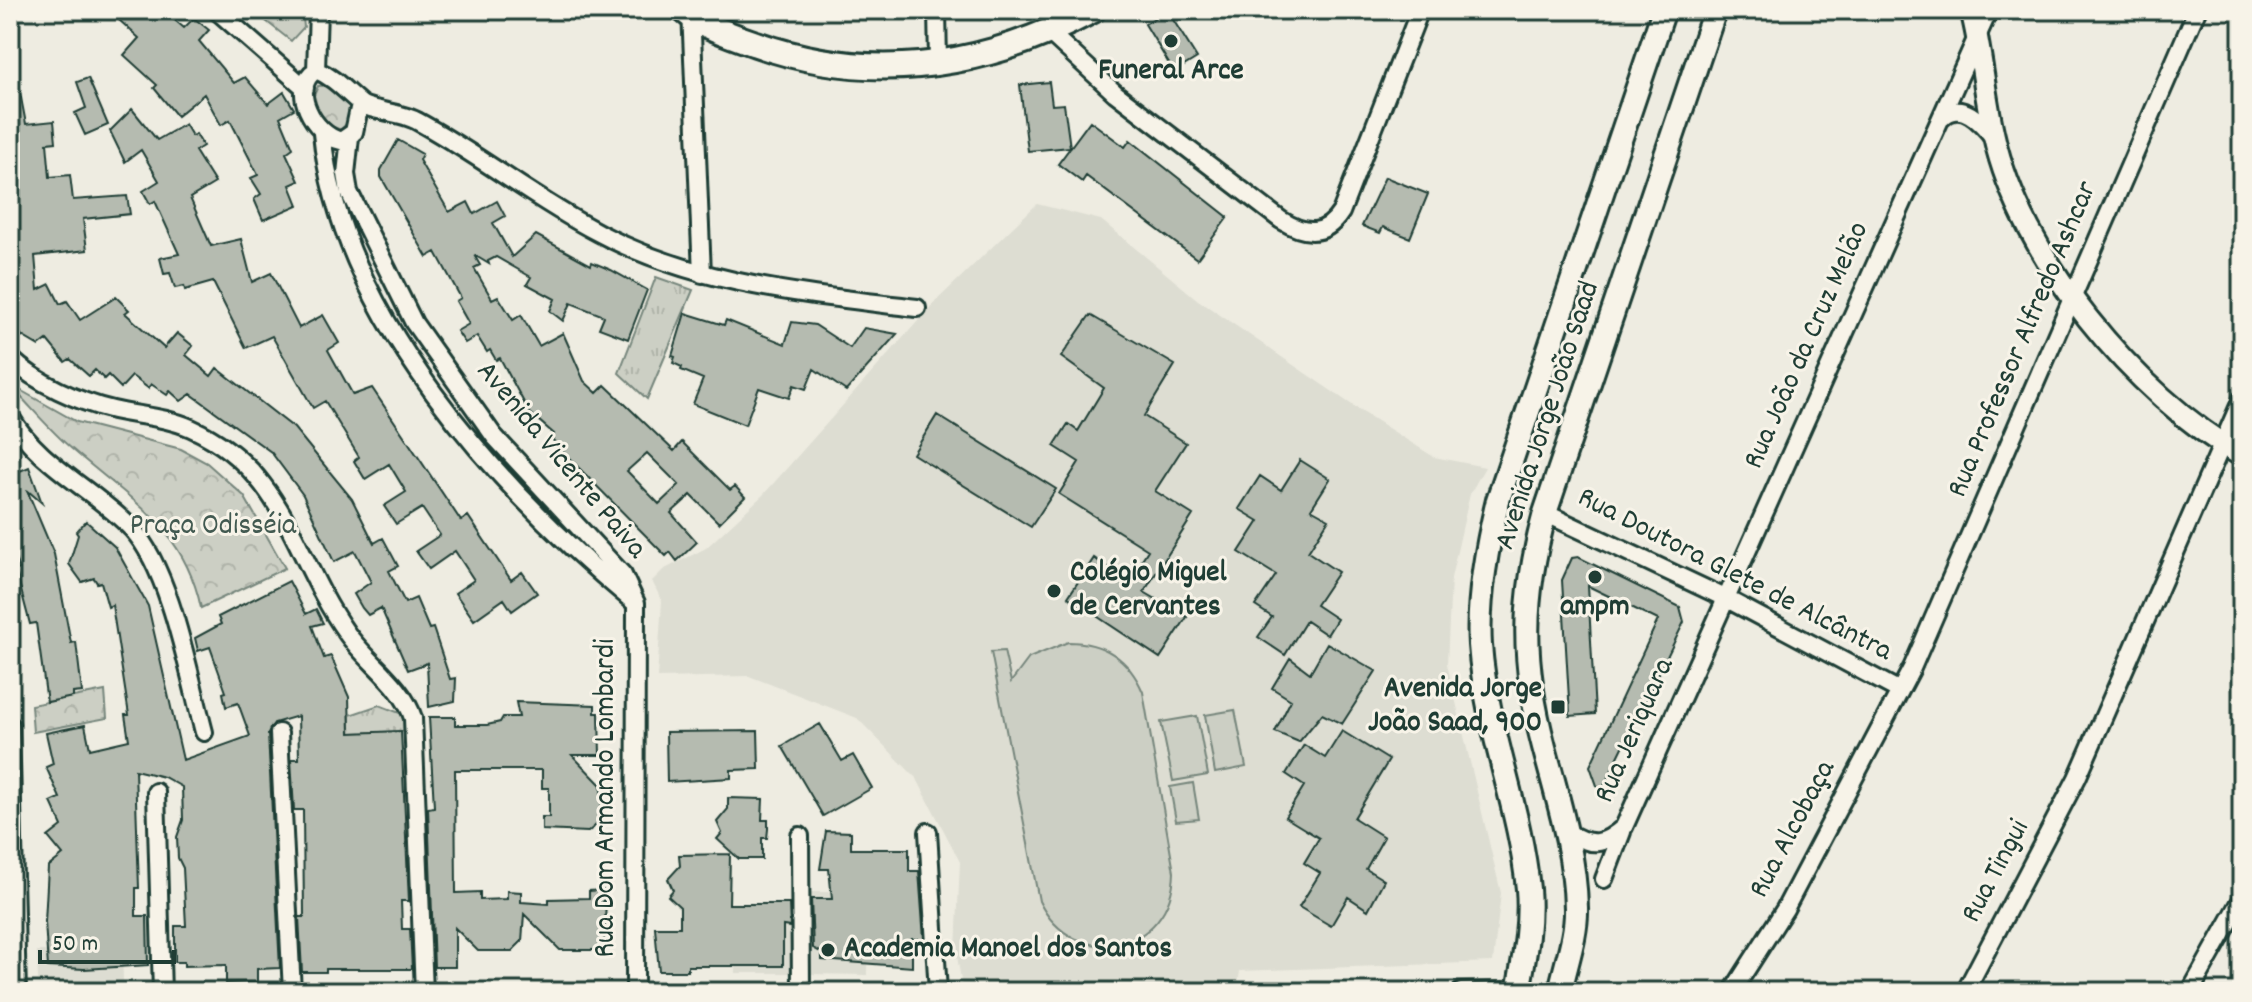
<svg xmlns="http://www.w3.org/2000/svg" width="2252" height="1002" font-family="Dekko,sans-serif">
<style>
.built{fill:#ddddd2}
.grass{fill:url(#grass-tufts);stroke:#76867c;stroke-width:2}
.forest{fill:url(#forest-crowns);stroke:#76867c;stroke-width:2}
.pitch{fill:#cccfc4;stroke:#76867c;stroke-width:2}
.building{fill:#b5bbb0;stroke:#1f3d34;stroke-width:2;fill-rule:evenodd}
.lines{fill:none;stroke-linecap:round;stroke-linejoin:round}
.minor-casing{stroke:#1f3d34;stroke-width:22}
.tertiary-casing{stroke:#1f3d34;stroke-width:26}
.secondary-casing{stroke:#1f3d34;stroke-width:28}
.primary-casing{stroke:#1f3d34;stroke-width:30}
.minor{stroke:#f7f3e8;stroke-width:16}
.tertiary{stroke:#f7f3e8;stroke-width:20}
.secondary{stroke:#f7f3e8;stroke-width:22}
.primary{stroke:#f7f3e8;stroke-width:24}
.poi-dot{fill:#1f3d34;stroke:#f7f3e8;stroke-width:3}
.labels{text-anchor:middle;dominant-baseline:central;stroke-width:6;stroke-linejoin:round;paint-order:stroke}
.poi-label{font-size:30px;font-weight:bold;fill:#1f3d34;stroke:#f7f3e8}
.street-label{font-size:30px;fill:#1f3d34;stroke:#f7f3e8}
.park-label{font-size:30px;fill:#425a51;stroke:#f7f3e8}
</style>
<defs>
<pattern id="grass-tufts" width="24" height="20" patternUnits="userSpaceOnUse" patternTransform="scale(2)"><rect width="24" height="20" fill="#cccfc4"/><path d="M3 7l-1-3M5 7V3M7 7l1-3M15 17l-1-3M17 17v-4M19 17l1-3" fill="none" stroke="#afb3a9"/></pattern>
<pattern id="forest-crowns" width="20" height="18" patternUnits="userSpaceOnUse" patternTransform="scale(2)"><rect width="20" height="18" fill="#cccfc4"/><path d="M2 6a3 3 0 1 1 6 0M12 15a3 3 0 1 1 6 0" fill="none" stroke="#afb3a9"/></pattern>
</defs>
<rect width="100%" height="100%" fill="#eeece1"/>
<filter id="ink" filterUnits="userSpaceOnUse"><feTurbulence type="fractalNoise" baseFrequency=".0125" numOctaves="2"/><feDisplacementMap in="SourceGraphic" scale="16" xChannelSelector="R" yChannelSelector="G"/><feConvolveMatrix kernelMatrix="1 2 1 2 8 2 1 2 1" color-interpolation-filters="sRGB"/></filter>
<g filter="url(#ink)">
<path class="built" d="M1037 204 1101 220 1198 300 1361 411 1434 457 1485 467 1470 494 1451 578 1447 664 1501 893 1493 962 1240 971 1237 992H963L956 950 960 862 917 779 857 718 749 676 657 678 662 601 652 581 663 570 706 548 763 495 934 303Z
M808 892H868L867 975 807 974Z
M121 913 123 981 38 980 37 951H94Z
M734 927H792L793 973H735Z"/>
<path class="grass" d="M656 277 693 290 647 399 619 373Z
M379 705 405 715 410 731 350 733V715Z"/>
<path class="forest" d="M252 10H302L304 27 291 41Z
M333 85 352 105 349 120 341 130 321 122 312 100 318 86Z
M20 390 77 422 181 449 207 463 244 496 285 568 201 608C184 527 129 499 72 449 53 433 37 414 20 396Z
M105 691 107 718 33 732 31 705Z"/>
<path class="pitch" d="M1068 642C1104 642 1129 659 1143 692L1174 872C1172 953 1074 973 1039 901L991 652 1004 651 1011 682 1029 658Z
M1235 710 1246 767 1215 773 1205 715Z
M1197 716 1208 775 1173 781 1161 722Z
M1193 783 1199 819 1176 821 1170 787Z"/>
<path class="building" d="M108 10H163L184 28 194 18 209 30 199 41 234 83 245 77 268 104 284 92 294 109 280 117 293 148 286 153 299 181 290 185 298 205 263 220 254 199 261 194 251 178 258 175 230 120 221 125 204 94 177 116 154 88 157 85 124 55 139 38Z
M1167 10 1197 58 1174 72 1145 24Z
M17 77 26 124 54 121 56 142 47 143 50 177 70 175 73 200 127 196 130 214 83 219 87 250 35 256 38 290 50 284 60 304 67 301 80 320 116 297 129 310 125 313 164 348 177 333 193 346 186 355 211 376 217 368 294 428 352 499 374 543 383 538 398 566 389 571 405 603 416 598 429 629 433 628 450 679 456 678 455 701 429 707 427 663 408 670 381 608 368 615 362 608 354 594 371 582 355 551 334 562 303 495 271 452 191 394 181 401 170 391 167 395 151 384 148 388 132 376 121 388 108 375 104 379 95 370 89 376 70 359 65 362 47 340 39 346 22 336 10 317V228L19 227 16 199 10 200V78Z
M88 78 108 125 85 135 75 113 86 108 77 82Z
M1049 82 1052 105 1064 104 1070 147 1028 151 1020 85Z
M132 109 157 140 185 124 192 136 196 134 203 146 195 151 215 183 190 198 211 246 241 239 252 282 271 273 299 328 323 315 339 343 328 350 353 395 372 388 461 521 468 516 511 580 522 572 537 593 512 611 504 599 474 620 455 593 474 580 455 551 429 569 416 551 440 535 422 508 396 524 384 506 406 492 389 464 365 479 354 461 359 457 325 401 313 408 272 336 246 348 213 282 185 290 184 286 175 288 170 273 164 274 160 258 179 254 155 201 150 204 143 191 159 181 141 150 125 162 110 131Z
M1090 121 1125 147 1130 140 1228 217 1197 259 1086 176 1082 182 1058 164Z
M398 140 422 154 419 160 449 212 468 202 474 214 497 201 505 216 493 223 512 257 536 235 591 265 592 262 611 270 647 290 628 339 599 328 604 316 571 303 563 321 550 311 555 299 527 284 531 277 496 257 488 261 489 264 474 255 480 265 474 268 492 299 498 296 513 320 521 315 539 346 563 333 584 381 597 393 605 385 674 451 682 442 730 490 735 486 745 497 719 523 691 495 671 513 697 542 677 561 670 552 666 556 565 454 551 438 554 434 529 412 500 358 496 360 490 350 487 352 477 336 465 343 457 331 469 324 456 301 461 298 436 252 427 257 381 177V170ZM647 453 679 485 659 504 627 471Z
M1385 177 1428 194 1410 238 1383 227 1380 233 1362 226Z
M685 313 724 325 726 320 785 344 792 322 815 325 850 348 864 328 897 334 846 391 814 369 806 389 794 385 789 398 759 388 745 425 693 404 703 379 681 370 682 367 673 363 675 357 672 356Z
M1090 315 1175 365 1144 416 1186 443 1155 491 1193 515 1144 592 1187 617 1160 658 1068 597 1094 558 1128 581 1148 550 1059 494 1079 462 1054 446 1068 424 1078 431 1104 388 1061 357Z
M937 415 1056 489 1031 527 913 454Z
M10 449 20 471 29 467 42 503 27 490 54 554 71 643 76 642 82 692 73 693V697L47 702 36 623 30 624 16 571 19 569 11 548 16 546 10 530Z
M1300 460 1330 479 1311 509 1329 519 1308 552 1338 572 1316 605 1337 619 1327 635 1306 621 1285 655 1258 637 1272 617 1255 606 1276 575 1239 552 1259 521 1239 509 1260 476 1281 490Z
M86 521 115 547 148 606 183 760 250 736 238 703 226 707 223 693 226 692 210 647 198 651 195 638 221 624 218 617 289 581 306 614 316 609 323 623 312 626 324 658 331 656 349 697 350 733 401 731 409 901H401L402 929H410L412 969H326V972H302L299 917H304L303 810H294L291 759H299L298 716 274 723 268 734 280 968 257 969V982L226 983V965L184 966V962H175V926H186L183 868 178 858 177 837 183 820 182 787 164 777 135 770 139 888H136V916H147L148 965 84 969 48 967 45 922 48 867 63 855 48 837 62 826 51 802 60 798 46 767 53 764 46 733 85 725 90 749 129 740 125 715H129L112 605 108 607 101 582 97 583 94 578 82 582 69 564 78 535 76 532Z
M1578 557 1680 607 1684 622 1600 794 1590 766 1658 620 1588 586 1595 714 1570 716 1562 580 1572 558Z
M1327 643 1376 671 1342 724 1322 714 1299 742 1275 732 1291 700 1272 688 1290 658 1310 673Z
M516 702 595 705V713H599L600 755H572L601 785 602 820 588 832 542 830V817H549V788H542V770H455L456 893 480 892V900L507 899V891L521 892V902L549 904V899L589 898V891L603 890V901L606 902 604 940 594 950H560L524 914 522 941 512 951H478L455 928V967H434L428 808 434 807 429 717H455V725H487L500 722 503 717H519Z
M820 724 842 761 853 755 872 788 823 816 782 746Z
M758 731 759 769 731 770V778L667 782 666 732Z
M1342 731 1389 760 1354 818 1384 837 1366 869 1384 880 1368 910 1348 897 1331 926 1299 907 1320 873 1304 863 1319 838 1285 817 1304 786 1286 774 1304 745 1325 758Z
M728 798 763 799 762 820H768V829L767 838H762V859H739L717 839 722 833 717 822 728 809Z
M826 831 851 832V849H909V871H919L924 939H912V967L822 960V953L813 948 811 899H832L829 869H820Z
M730 854 729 904H789L790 927 783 926V966H688V971H659L655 927H680V907L668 896 673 890 668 879 680 866 679 855Z"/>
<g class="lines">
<defs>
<path id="minor" d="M216 10 305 88
M318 10 316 70C288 88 314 135 341 141L354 132 360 104
M691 10 702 274
M937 10 938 63
M1050 33 1115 93 1281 220C1305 235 1325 237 1341 212L1420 10
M316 70C335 78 344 90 360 103 369 111 402 112 417 121 480 155 535 200 599 233 699 286 807 294 917 308
M1942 118C1961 99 1981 122 1994 138
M322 133C339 314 500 491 634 602
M350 137 346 174 349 192 414 323 494 436 623 575 636 603 635 992
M10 358C36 383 79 402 113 410 139 416 166 417 191 428 286 471 292 555 346 632 366 662 402 683 413 718L424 992
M10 416C37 464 95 490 132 529 171 571 189 676 204 732
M1545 513 1725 598 1898 690
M10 725 17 992
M279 733 292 992
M156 792 162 992
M928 832 938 992
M1567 832C1591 847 1603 846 1624 827L1989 10
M800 836 801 992
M1604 879 1622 832
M1461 992 1519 991
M1732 992 1785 909 1912 668 2197 10
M1965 992 2077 778 2242 399
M2190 992 2242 899"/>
<path id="tertiary" d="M1971 10C1982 51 1984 94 1994 136 2020 256 2136 396 2242 456"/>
<path id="secondary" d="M1518 992C1524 958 1531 924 1528 889 1520 807 1486 728 1480 645 1477 598 1487 546 1498 500L1664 10
M1560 992C1565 966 1577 935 1576 908 1575 854 1558 800 1544 747 1521 661 1522 598 1545 513L1715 10"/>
<path id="primary" d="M684 10C702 26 733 36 756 44 873 85 985 68 1093 10"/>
</defs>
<use href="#minor" class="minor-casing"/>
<use href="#tertiary" class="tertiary-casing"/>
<use href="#secondary" class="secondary-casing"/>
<use href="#primary" class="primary-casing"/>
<use href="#minor" class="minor"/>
<use href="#tertiary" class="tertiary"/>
<use href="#secondary" class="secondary"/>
<use href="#primary" class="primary"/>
</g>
</g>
<g class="poi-dot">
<circle cx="1171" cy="41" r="8"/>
<circle cx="1595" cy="577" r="8"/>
<circle cx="1054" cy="591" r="8"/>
<rect x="1550" y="699" width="16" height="16" rx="4"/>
<circle cx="828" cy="950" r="8"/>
</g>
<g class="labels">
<g class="poi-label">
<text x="1171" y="72">Funeral Arce</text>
<text x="1070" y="574" text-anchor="start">Colégio Miguel<tspan x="1070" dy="34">de Cervantes</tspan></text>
<text x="1595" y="608">ampm</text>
<text x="1542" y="690" text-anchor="end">Avenida Jorge<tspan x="1542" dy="34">João Saad, 900</tspan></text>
<text x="844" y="950" text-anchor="start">Academia Manoel dos Santos</text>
</g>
<g class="street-label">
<text transform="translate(2024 340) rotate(-67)">Rua Professor Alfredo Ashcar</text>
<text transform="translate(1808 346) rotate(-66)">Rua João da Cruz Melão</text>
<text transform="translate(1549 416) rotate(-72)">Avenida Jorge João Saad</text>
<text transform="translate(560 461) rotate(50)">Avenida Vicente Paiva</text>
<text transform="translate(1734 576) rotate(27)">Rua Doutora Glete de Alcântra</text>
<text transform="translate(1636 731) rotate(-66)">Rua Jeriquara</text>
<text transform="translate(607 798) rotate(-90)">Rua Dom Armando Lombardi</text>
<text transform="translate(1794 830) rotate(-62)">Rua Alcobaça</text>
<text transform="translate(1997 872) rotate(-62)">Rua Tingui</text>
</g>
<g class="park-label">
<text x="213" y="527">Praça Odisséia</text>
</g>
</g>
<rect width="2252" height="1002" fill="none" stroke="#f7f3e8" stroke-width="40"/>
<rect x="20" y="20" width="2212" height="962" fill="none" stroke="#1f3d34" stroke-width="3" filter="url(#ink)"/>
<path d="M40 950v12h134v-12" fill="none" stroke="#1f3d34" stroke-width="4"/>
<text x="52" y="950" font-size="24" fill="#1f3d34" stroke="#f7f3e8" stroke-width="6" paint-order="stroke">50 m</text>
</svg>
